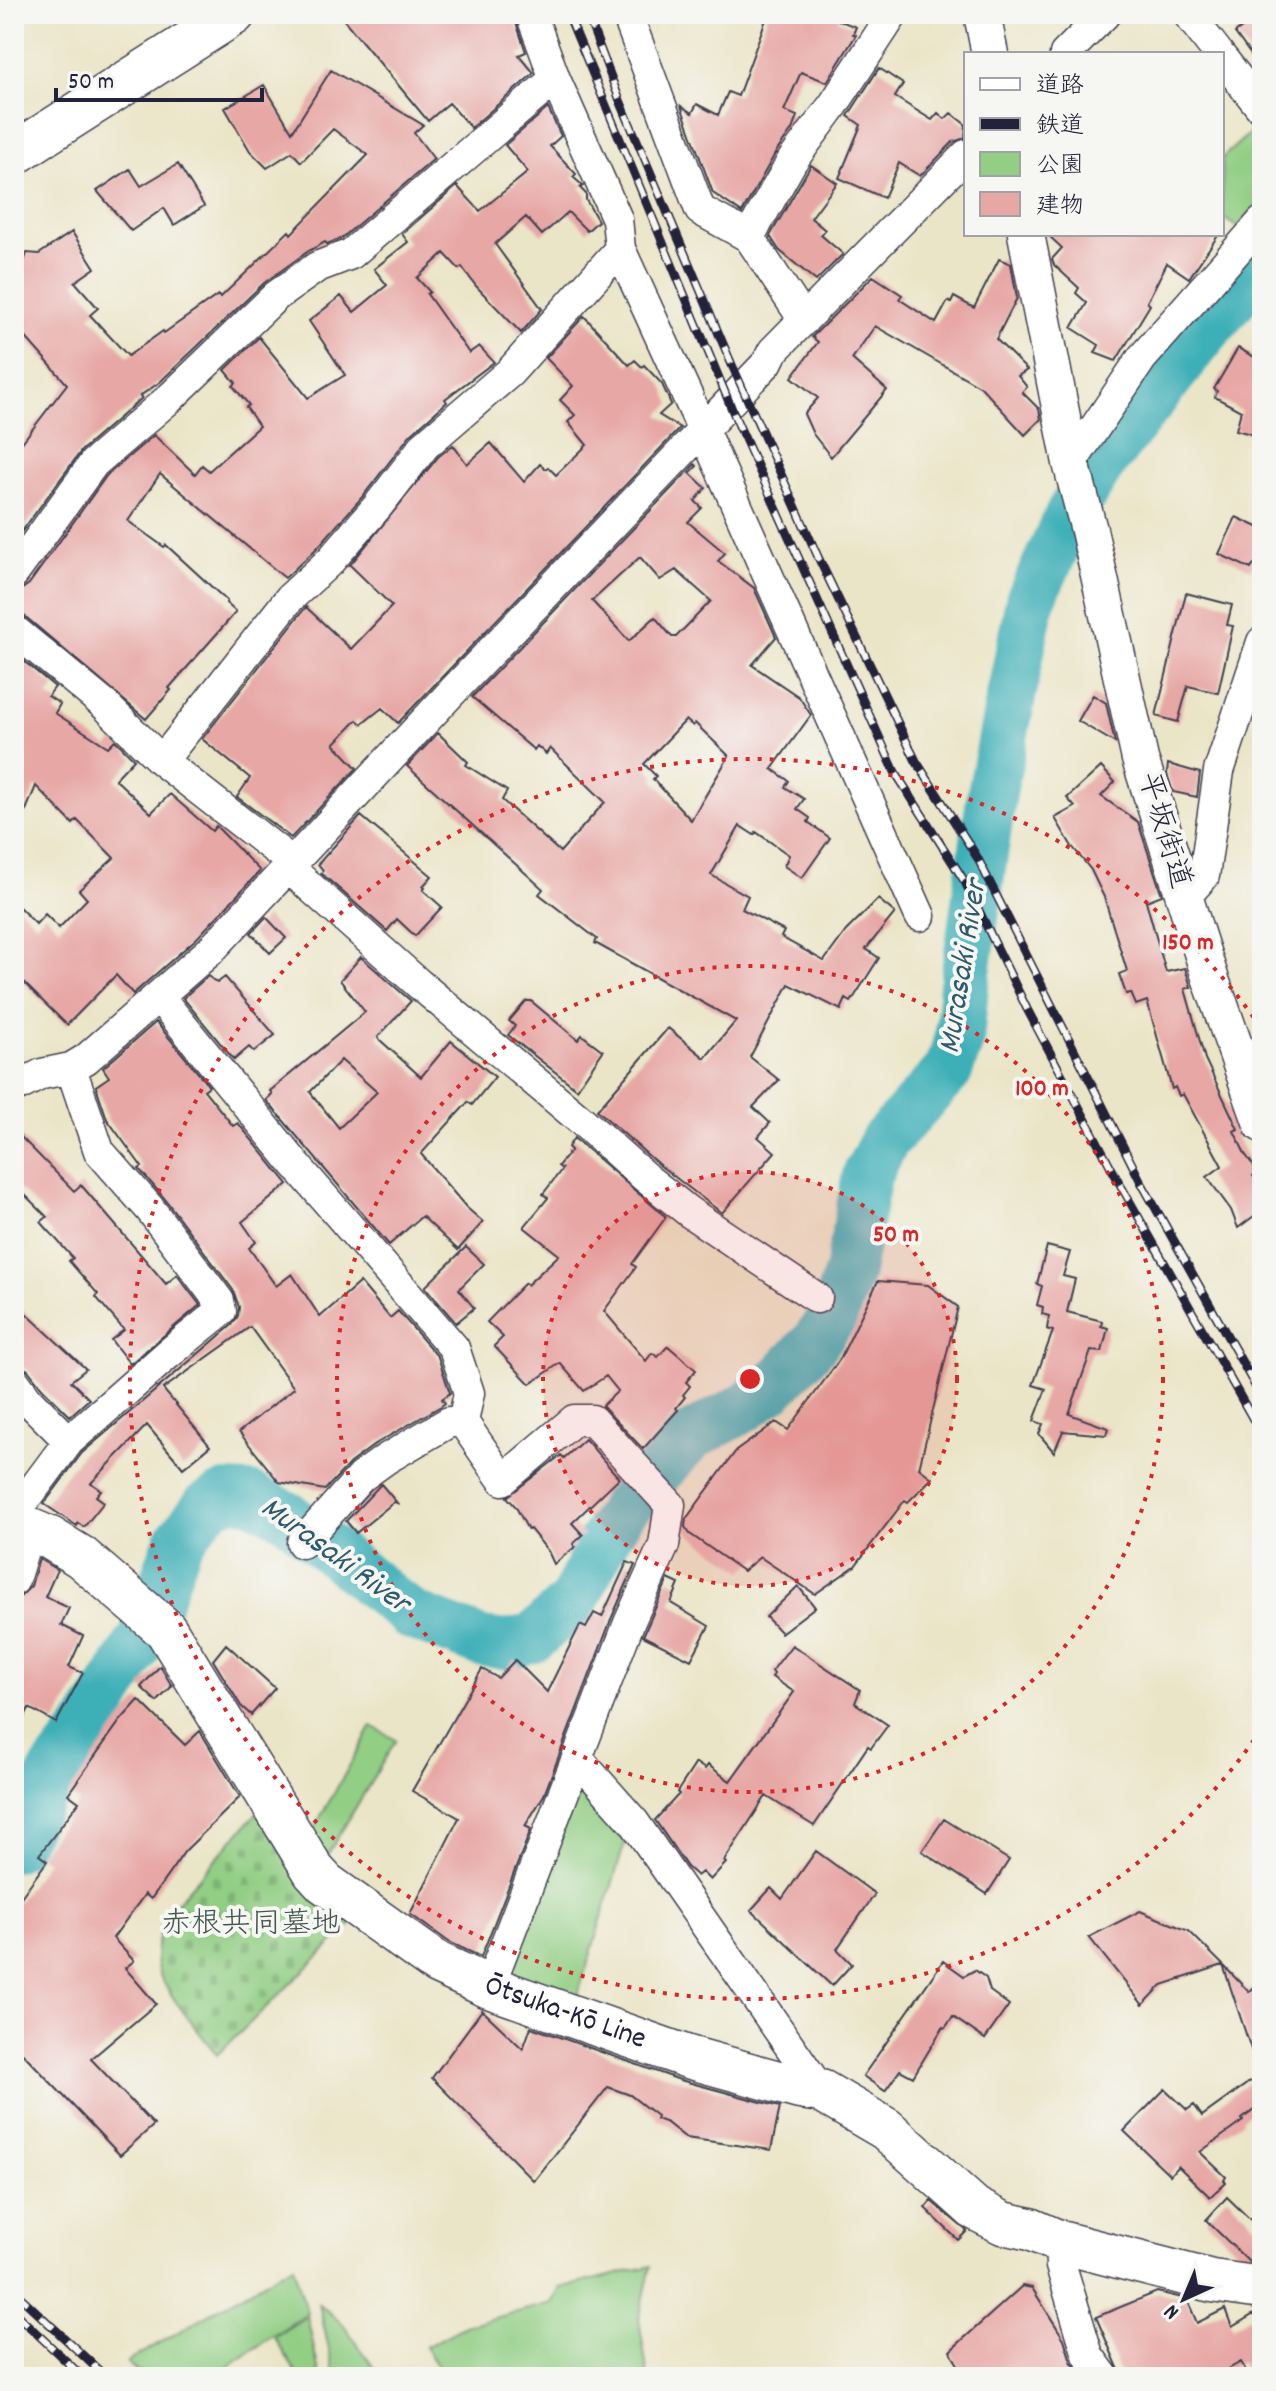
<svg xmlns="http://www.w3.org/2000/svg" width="1276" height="2391" font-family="Dekko,'Klee One',sans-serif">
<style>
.green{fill:#92ce84;stroke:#5a7860;stroke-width:2}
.cemetery{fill:url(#cemetery-stones);stroke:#5a7860;stroke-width:2}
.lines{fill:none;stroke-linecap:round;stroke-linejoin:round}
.river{stroke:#3eafb7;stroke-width:50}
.building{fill:#e7a7a5;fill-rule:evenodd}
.minor-casing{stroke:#403f50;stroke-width:33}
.tertiary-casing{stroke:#403f50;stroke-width:39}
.secondary-casing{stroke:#403f50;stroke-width:45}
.minor{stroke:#fff;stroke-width:30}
.tertiary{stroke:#fff;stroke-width:36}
.secondary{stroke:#fff;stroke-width:42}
.rail-casing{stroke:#22223b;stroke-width:9}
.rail{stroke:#f6f6f2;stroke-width:6;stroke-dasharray:18;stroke-linecap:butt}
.ring{fill:none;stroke:#d62828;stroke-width:4;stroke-dasharray:4 8}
.labels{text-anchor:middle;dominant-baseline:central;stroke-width:8;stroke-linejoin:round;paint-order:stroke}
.street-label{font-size:30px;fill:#22223b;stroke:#f6f6f2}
.park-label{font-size:30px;fill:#445651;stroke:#f6f6f2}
.water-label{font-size:32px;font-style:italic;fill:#2d5a6d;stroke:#f6f6f2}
.centre{fill:#d62828;stroke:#f6f6f2;stroke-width:4}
.ring-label{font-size:24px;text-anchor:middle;font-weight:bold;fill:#d62828;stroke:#f6f6f2;stroke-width:8;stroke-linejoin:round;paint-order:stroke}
</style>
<defs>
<pattern id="cemetery-stones" width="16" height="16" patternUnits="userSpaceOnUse" patternTransform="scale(2)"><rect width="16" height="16" fill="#92ce84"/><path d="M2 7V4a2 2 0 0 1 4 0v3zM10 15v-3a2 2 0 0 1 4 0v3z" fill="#7eb173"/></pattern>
</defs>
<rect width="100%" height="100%" fill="#f6f6f2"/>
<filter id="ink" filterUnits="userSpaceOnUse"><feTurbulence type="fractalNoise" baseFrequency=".0125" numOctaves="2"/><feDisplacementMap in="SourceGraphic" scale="16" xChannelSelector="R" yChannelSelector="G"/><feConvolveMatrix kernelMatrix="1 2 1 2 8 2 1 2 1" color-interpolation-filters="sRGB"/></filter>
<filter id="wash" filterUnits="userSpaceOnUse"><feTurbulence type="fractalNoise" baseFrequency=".006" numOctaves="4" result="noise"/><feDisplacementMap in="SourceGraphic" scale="32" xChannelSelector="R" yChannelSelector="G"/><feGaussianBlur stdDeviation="1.8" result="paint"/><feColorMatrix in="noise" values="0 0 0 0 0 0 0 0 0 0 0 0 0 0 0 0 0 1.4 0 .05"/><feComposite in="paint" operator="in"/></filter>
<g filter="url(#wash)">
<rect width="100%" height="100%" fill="#ebe5c8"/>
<path class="green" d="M1250 133 1262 147V198L1238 228 1222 217V158Z
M372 1726 396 1740 323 1862 308 1839Z
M577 1776 628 1833 573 2011 497 1983Z
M293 2265 307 2313 212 2377H142L127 2362Z
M651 2266 639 2319 648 2377H445L425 2347 467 2325 552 2303 560 2288Z
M319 2304 343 2324 381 2377H335Z
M307 2316 320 2377H299L274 2337Z"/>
<path class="cemetery" d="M263 1806 354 1922 217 2055C202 2035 161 1988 157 1966 153 1948 162 1926 169 1911Z"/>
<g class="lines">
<path class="river" d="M14 1847 55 1770 90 1725 145 1634 178 1543 206 1507 226 1496 250 1497 288 1516 411 1615 482 1642 507 1645 533 1638 573 1602 602 1543 624 1508 692 1436 744 1408 774 1386 814 1344 833 1316 849 1272 867 1175 885 1140 948 1071 959 1041 964 986 992 793 1030 601 1071 512 1100 465 1199 339 1262 264"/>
</g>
<g id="blocks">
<path class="building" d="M339 14H513L526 52 519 55 534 73 471 128 449 103 428 121Z
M768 14H840L838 20 856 27 853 34 856 35 827 82 801 72 784 111 797 116 792 130 776 152 742 213 713 193 681 106 692 113 697 104 718 115 728 92 738 96Z
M1261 14H1262V70L1235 33Z
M879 68 903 84 895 97 932 120 938 113 945 119 951 113 966 125 965 138 953 142 920 176 899 163 884 198 839 178 861 125 848 116Z
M331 70 423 125 414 133 434 159 342 238 327 244 325 242 307 252 264 283 160 382 140 396 142 398 82 450 14 542V453L67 384 14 324V271L23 265 27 253 39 254 72 232 95 268 75 282 98 308 90 315 128 356 163 331 164 333 218 295 220 298 289 231 291 234 368 155 333 129 301 162 292 152 267 168 250 151 225 108 264 85 292 132Z
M548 108 561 136 550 146 576 174 573 177 583 186 580 188 586 194V200L598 221 587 231 568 212 542 235 526 217 495 244 542 309 521 333 476 286 462 267 459 269 444 253 417 278 430 292 427 294 469 353 479 346 494 362 445 399 447 402 411 434 363 496 317 548 285 578 160 474 128 521 164 547 166 545 227 601 226 603 236 612 169 688 171 690 146 719 14 607V591L22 589 29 584 107 475 154 435 195 474 202 465 209 471 259 426 246 407 249 405 233 386 236 383 225 370 259 337 308 398 345 375 309 321 341 296 354 312 387 285 374 269 408 242 402 234 457 186 480 211 528 172 505 145Z
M178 164 204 206 174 225 164 208 131 231 97 191 130 169 141 186Z
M811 165 837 183 811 218 825 230 821 235 843 254 816 281 779 250 770 236Z
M1047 234H1219L1189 278 1167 263 1147 302 1150 305 1116 361 1095 353 1099 345 1072 328 1087 303 1076 293 1079 288 1054 265 1052 259 1062 248Z
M999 259 1011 264 1017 298 996 339 1027 370 1018 376 1027 387 1022 392 1039 409 1041 419 1025 435 981 387 875 326 852 359 887 390 831 457 813 434 804 414 818 398 792 377 818 342 812 337 873 276 902 295 899 299 936 323 948 301 951 303 954 297 974 308Z
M584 316 629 365 635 360 642 367 644 365 662 384 671 404 659 415 680 428 398 723 382 708 362 724 357 720 334 744 357 768 291 838 237 797 250 778 202 739 306 607 351 649 392 606 350 565 438 457 453 445 467 464 491 443 524 482 540 464 545 469 548 467 556 475 587 445 568 422 575 415 560 400 573 386 546 358Z
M1238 348 1262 361V422L1258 436 1236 430 1241 411 1215 397 1217 391 1214 389Z
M695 464 697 466 690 473 706 488 695 501 702 508 688 522 725 553 718 561 754 588 776 637 752 665 799 697 811 715 772 769 789 781 785 787 804 799 797 809 810 818 808 822 830 838 802 878 784 866 789 855 756 832 754 835 740 826 711 875 748 896 742 909 784 931 781 937 824 961 846 931 878 899 895 913 866 949 879 958 851 1002 846 999 841 1010 789 984 750 1057 779 1080 753 1107 770 1123 758 1137 775 1152 722 1213 658 1164 597 1110 668 1028 705 1058 736 1021 595 943 597 939 539 894 543 889 407 766 438 733 468 762 466 765 507 791 502 800 560 852 605 802 550 748 546 754 537 746 534 750 472 697ZM640 557 660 580 676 570 711 601 676 637H672L655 617 629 641 592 601ZM686 720 693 726 695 723 729 756 691 820 653 779 656 776 644 764Z
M1236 517 1262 529V568L1253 565 1251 569 1219 554Z
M1186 593 1232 605 1227 625 1233 626 1218 693 1188 686 1178 722 1156 716Z
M14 653 55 687 48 696 60 704 55 713 108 747 115 740 134 759 115 779 151 813 170 794 212 831 216 826 260 871 197 938 133 994 116 975 67 1025 14 973V902L36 924 45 914 59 928 87 899 79 890 114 858 77 820 73 824 36 786 14 839Z
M1093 695 1106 703 1115 743 1078 721Z
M1168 764 1200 773 1197 797 1173 792 1167 774Z
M1101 767 1115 782 1101 796 1138 822 1162 895 1146 901 1166 972 1185 968 1191 987 1185 989 1205 1059 1238 1129 1234 1131 1245 1154 1258 1172 1253 1176 1262 1187V1210L1238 1228 1231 1210 1207 1177 1222 1166 1183 1094 1179 1096 1175 1087 1172 1089 1147 1001 1136 1005 1131 993 1126 994 1119 974 1127 971 1104 897 1091 870 1071 845 1055 818 1075 807 1067 798Z
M361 816 432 876 423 886 425 888 423 890 442 907 415 936 397 919 387 931 321 873 323 870 318 864Z
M266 917 286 938 270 953 251 933Z
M361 957 411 1001 378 1037 380 1040 421 1077 451 1041 495 1077 472 1105 468 1102 421 1154 466 1207 483 1222 458 1250 422 1216 389 1245 266 1100 272 1094 270 1091 365 1012 340 980ZM341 1060 377 1092 339 1128 310 1092Z
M208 976 217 983 225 977 275 1035 254 1052 249 1047 234 1060 183 998Z
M526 1001H531L578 1040 582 1035 603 1051 577 1089 508 1035 515 1026 509 1021Z
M156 1022 209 1086 204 1090 233 1126 238 1123 288 1184 242 1222 256 1242 249 1248 276 1286 292 1274 320 1317 360 1282 390 1318 398 1311 438 1357 450 1393 442 1399 445 1403 441 1406 377 1443 350 1463 325 1490 279 1482 239 1432 294 1388 250 1327 163 1389 210 1446 183 1468 147 1425 91 1483 101 1490 96 1496 104 1502 84 1527 78 1523 77 1526 44 1504 82 1453 232 1325 238 1316 239 1307 233 1290 164 1198 139 1169 142 1167 107 1119 96 1086 109 1077 103 1068Z
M14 1130 74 1191 81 1185 166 1284 177 1275 200 1305 130 1364 111 1340 124 1330 96 1297 98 1294 69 1261 73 1258 41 1222 47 1217 14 1184Z
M574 1138 666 1217 632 1264 636 1267 604 1311 646 1361 652 1353 658 1357 668 1346 696 1370 686 1382 690 1386 683 1395 685 1397 676 1408 678 1410 643 1449 602 1406 618 1391 606 1376 584 1391 560 1363 530 1384 494 1346 503 1337 487 1322 525 1283 527 1285 559 1255 524 1227 548 1198 543 1194 562 1169 558 1166 571 1150 568 1147Z
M1047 1246 1070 1252 1063 1276 1075 1279 1067 1312 1102 1321 1101 1326 1108 1328 1102 1352 1091 1351 1069 1414 1108 1428 1106 1435 1063 1431 1054 1452 1039 1434 1043 1424 1034 1421 1046 1389 1033 1385 1053 1331 1047 1329 1049 1316 1042 1314 1043 1307 1037 1305 1042 1286 1037 1284Z
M466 1247 484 1264 459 1289 474 1308 456 1323 425 1287Z
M878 1281 928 1285 958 1307 919 1468 932 1478 908 1502 905 1500 855 1566 815 1594 760 1557 743 1571 690 1534 685 1527 686 1519 736 1451 776 1422 788 1430 840 1359Z
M14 1302 86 1369 71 1381 89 1399 70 1416 42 1388 28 1370 14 1363Z
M585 1439 619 1478 572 1523 583 1535 573 1544 575 1547 554 1564 548 1551 530 1529 528 1530 516 1507 507 1497 561 1455 564 1458Z
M381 1484 397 1503 394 1502 356 1533 346 1521Z
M39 1559 57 1570 45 1597 69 1608 61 1625 83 1636 69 1667 83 1673 56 1723 29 1708 14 1739 15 1602 31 1586Z
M627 1562 635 1565 612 1617 544 1795 525 1826 531 1829 481 1957 449 1942 410 1914 459 1818 412 1791 482 1669 498 1678 515 1660 547 1692 580 1625 586 1628 594 1613 602 1617Z
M668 1579 679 1584 671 1603 709 1626 691 1660 643 1636Z
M798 1586 815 1607 781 1633 766 1617Z
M226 1644 275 1688 251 1715 241 1706 213 1660Z
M792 1645 860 1690 855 1703 888 1725 871 1748 868 1746 814 1826 766 1796 724 1861 726 1863 710 1880 702 1872 697 1876 687 1867 655 1820 679 1794 677 1792 696 1763 705 1769 708 1765 730 1781 794 1692 772 1677 774 1674 772 1671Z
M160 1666 172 1686 157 1702 141 1687Z
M139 1700 185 1745 200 1731 240 1797 185 1851 151 1899 145 1894 113 1938 134 1961 125 1968 156 2004 91 2059 154 2125 120 2155 14 2044V1907L47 1861 39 1855 79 1802 68 1794 120 1721Z
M944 1819 1009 1860 987 1894 922 1851Z
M816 1851 875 1894 837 1949 852 1964 832 1986 751 1910 771 1888 782 1899Z
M1140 1911 1189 1931 1223 1965 1162 1985 1143 2005 1089 1937Z
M943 1961 964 1976 975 1970 986 1978 990 1991 1009 2005 985 2039 953 2017 945 2028 943 2027 913 2077 900 2070 885 2091 863 2076Z
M1223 1965 1249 1992 1262 1980V2069L1258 2070Z
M482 2010 523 2049 531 2027 680 2080 780 2107 771 2150 686 2138 667 2123 656 2119 657 2116 630 2095 608 2087 534 2181 432 2078Z
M1262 2073V2104L1242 2119 1243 2121 1200 2152 1226 2177 1224 2180 1226 2182 1210 2197 1178 2166 1170 2175 1124 2131 1165 2089 1187 2110 1194 2105 1202 2116Z
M1227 2197 1262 2231V2264L1249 2262 1206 2220Z
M931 2201 967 2231 958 2240 925 2208Z
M1022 2286 1032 2288 1064 2339 1071 2361 1082 2377H965L950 2351Z
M1157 2292 1187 2299 1197 2323 1225 2309 1232 2327 1254 2314 1262 2328V2366L1248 2374 1241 2362 1214 2377H1122L1096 2317Z"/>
</g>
</g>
<g filter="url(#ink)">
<use href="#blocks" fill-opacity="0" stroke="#403f50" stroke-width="2"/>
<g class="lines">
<defs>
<path id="minor" d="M531 14 555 79 617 219 620 249 703 430 920 916
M627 14 700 210 749 237 804 320
M1188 14 1219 54
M1065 54 1105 14
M1222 58 1262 109
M749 237 792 161 834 104 893 14
M1071 463 1142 358 1262 222
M14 573 94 463 170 398 276 296 317 267 351 254 555 79
M14 630 106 706 162 761 293 863 298 876 419 984 582 1121 646 1178 689 1212 817 1298
M162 761 290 598 330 561 377 507 425 445 510 372 620 249
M1184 898 1204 876 1219 771 1262 642
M159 997 295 1164 454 1348 469 1393 463 1422 503 1480 574 1420H592L670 1505 664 1545 629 1623 489 1987
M14 1088 42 1074 71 1068 86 1059 210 951 451 693 767 363 773 351 966 155
M14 1381 28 1400 69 1441
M14 1515 69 1441 168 1354 221 1311 219 1301 150 1209 99 1151 71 1068
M302 1543 361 1477 386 1459 449 1422H463
M14 1580 29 1531
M577 1758 634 1822 821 2091
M1060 2242 1061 2266 1088 2355 1104 2377"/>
<path id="tertiary" d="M982 14 990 54
M1026 234 1071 463 1089 530 1140 759 1210 977 1262 1124"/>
<g id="secondary">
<path d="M14 154 234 14"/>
<path id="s1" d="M14 1523 50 1538 81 1557 166 1630 314 1871 325 1883 437 1963 489 1987 688 2057 800 2088 821 2091 886 2129 974 2208 1003 2223 1030 2229 1060 2242 1212 2281 1262 2288"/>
</g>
</defs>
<use href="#minor" class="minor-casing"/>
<use href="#tertiary" class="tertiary-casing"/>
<use href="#secondary" class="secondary-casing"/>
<use href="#minor" class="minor"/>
<use href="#tertiary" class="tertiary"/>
<use href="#secondary" class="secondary"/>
<defs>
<path id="rail" d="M568 14 736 419 895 772 965 882 1027 1009 1121 1186 1262 1435
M587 14 619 98 732 365 819 559 916 761 977 857 1141 1182 1262 1398
M14 2291 106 2377
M14 2312 83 2377"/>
</defs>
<use href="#rail" class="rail-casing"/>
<use href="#rail" class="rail"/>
</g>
</g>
<circle cx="750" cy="1379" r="207" fill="#d62828" fill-opacity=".12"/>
<g class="ring">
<circle cx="750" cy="1379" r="207"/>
<circle cx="750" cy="1379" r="413"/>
<path d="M1261 1730A620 620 0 1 1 1261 1028"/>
</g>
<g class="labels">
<g class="street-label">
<text transform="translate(1162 831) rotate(73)">平坂街道</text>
<text stroke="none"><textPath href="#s1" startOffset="762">Ōtsuka-Kō Line</textPath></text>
</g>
<g class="park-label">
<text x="251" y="1926">赤根共同墓地</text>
</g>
<g class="water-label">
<text transform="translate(965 967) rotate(-81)">Murasaki River</text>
<text transform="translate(334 1557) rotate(36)">Murasaki River</text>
</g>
</g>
<circle cx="750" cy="1379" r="12" class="centre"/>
<g class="ring-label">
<text x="1188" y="949">150 m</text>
<text x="1042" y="1095">100 m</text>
<text x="896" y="1241">50 m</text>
</g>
<rect width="1276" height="2391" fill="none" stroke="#f6f6f2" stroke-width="48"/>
<rect x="964" y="52" width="260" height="184" fill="#f6f6f2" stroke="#a1a1a9" stroke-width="2"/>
<rect x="980" y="78" width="40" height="12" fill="#ffffff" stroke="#a1a1a9" stroke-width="2"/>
<text x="1036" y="92" font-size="24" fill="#22223b">道路</text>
<rect x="980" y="118" width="40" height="12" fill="#22223b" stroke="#a1a1a9" stroke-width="2"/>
<text x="1036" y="132" font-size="24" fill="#22223b">鉄道</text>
<rect x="980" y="152" width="40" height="24" fill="#92ce84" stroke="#a1a1a9" stroke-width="2"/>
<text x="1036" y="172" font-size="24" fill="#22223b">公園</text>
<rect x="980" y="192" width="40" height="24" fill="#e7a7a5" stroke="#a1a1a9" stroke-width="2"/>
<text x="1036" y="212" font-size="24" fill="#22223b">建物</text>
<g transform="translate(1184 2299) rotate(224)" stroke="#f6f6f2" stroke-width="6" paint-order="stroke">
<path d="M0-6L14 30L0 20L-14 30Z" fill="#22223b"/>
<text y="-12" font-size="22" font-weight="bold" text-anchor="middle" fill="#22223b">N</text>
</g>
<path d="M56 88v12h206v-12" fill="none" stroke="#22223b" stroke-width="4"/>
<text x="68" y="88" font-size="24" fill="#22223b" stroke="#f6f6f2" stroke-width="6" paint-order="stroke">50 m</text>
</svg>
